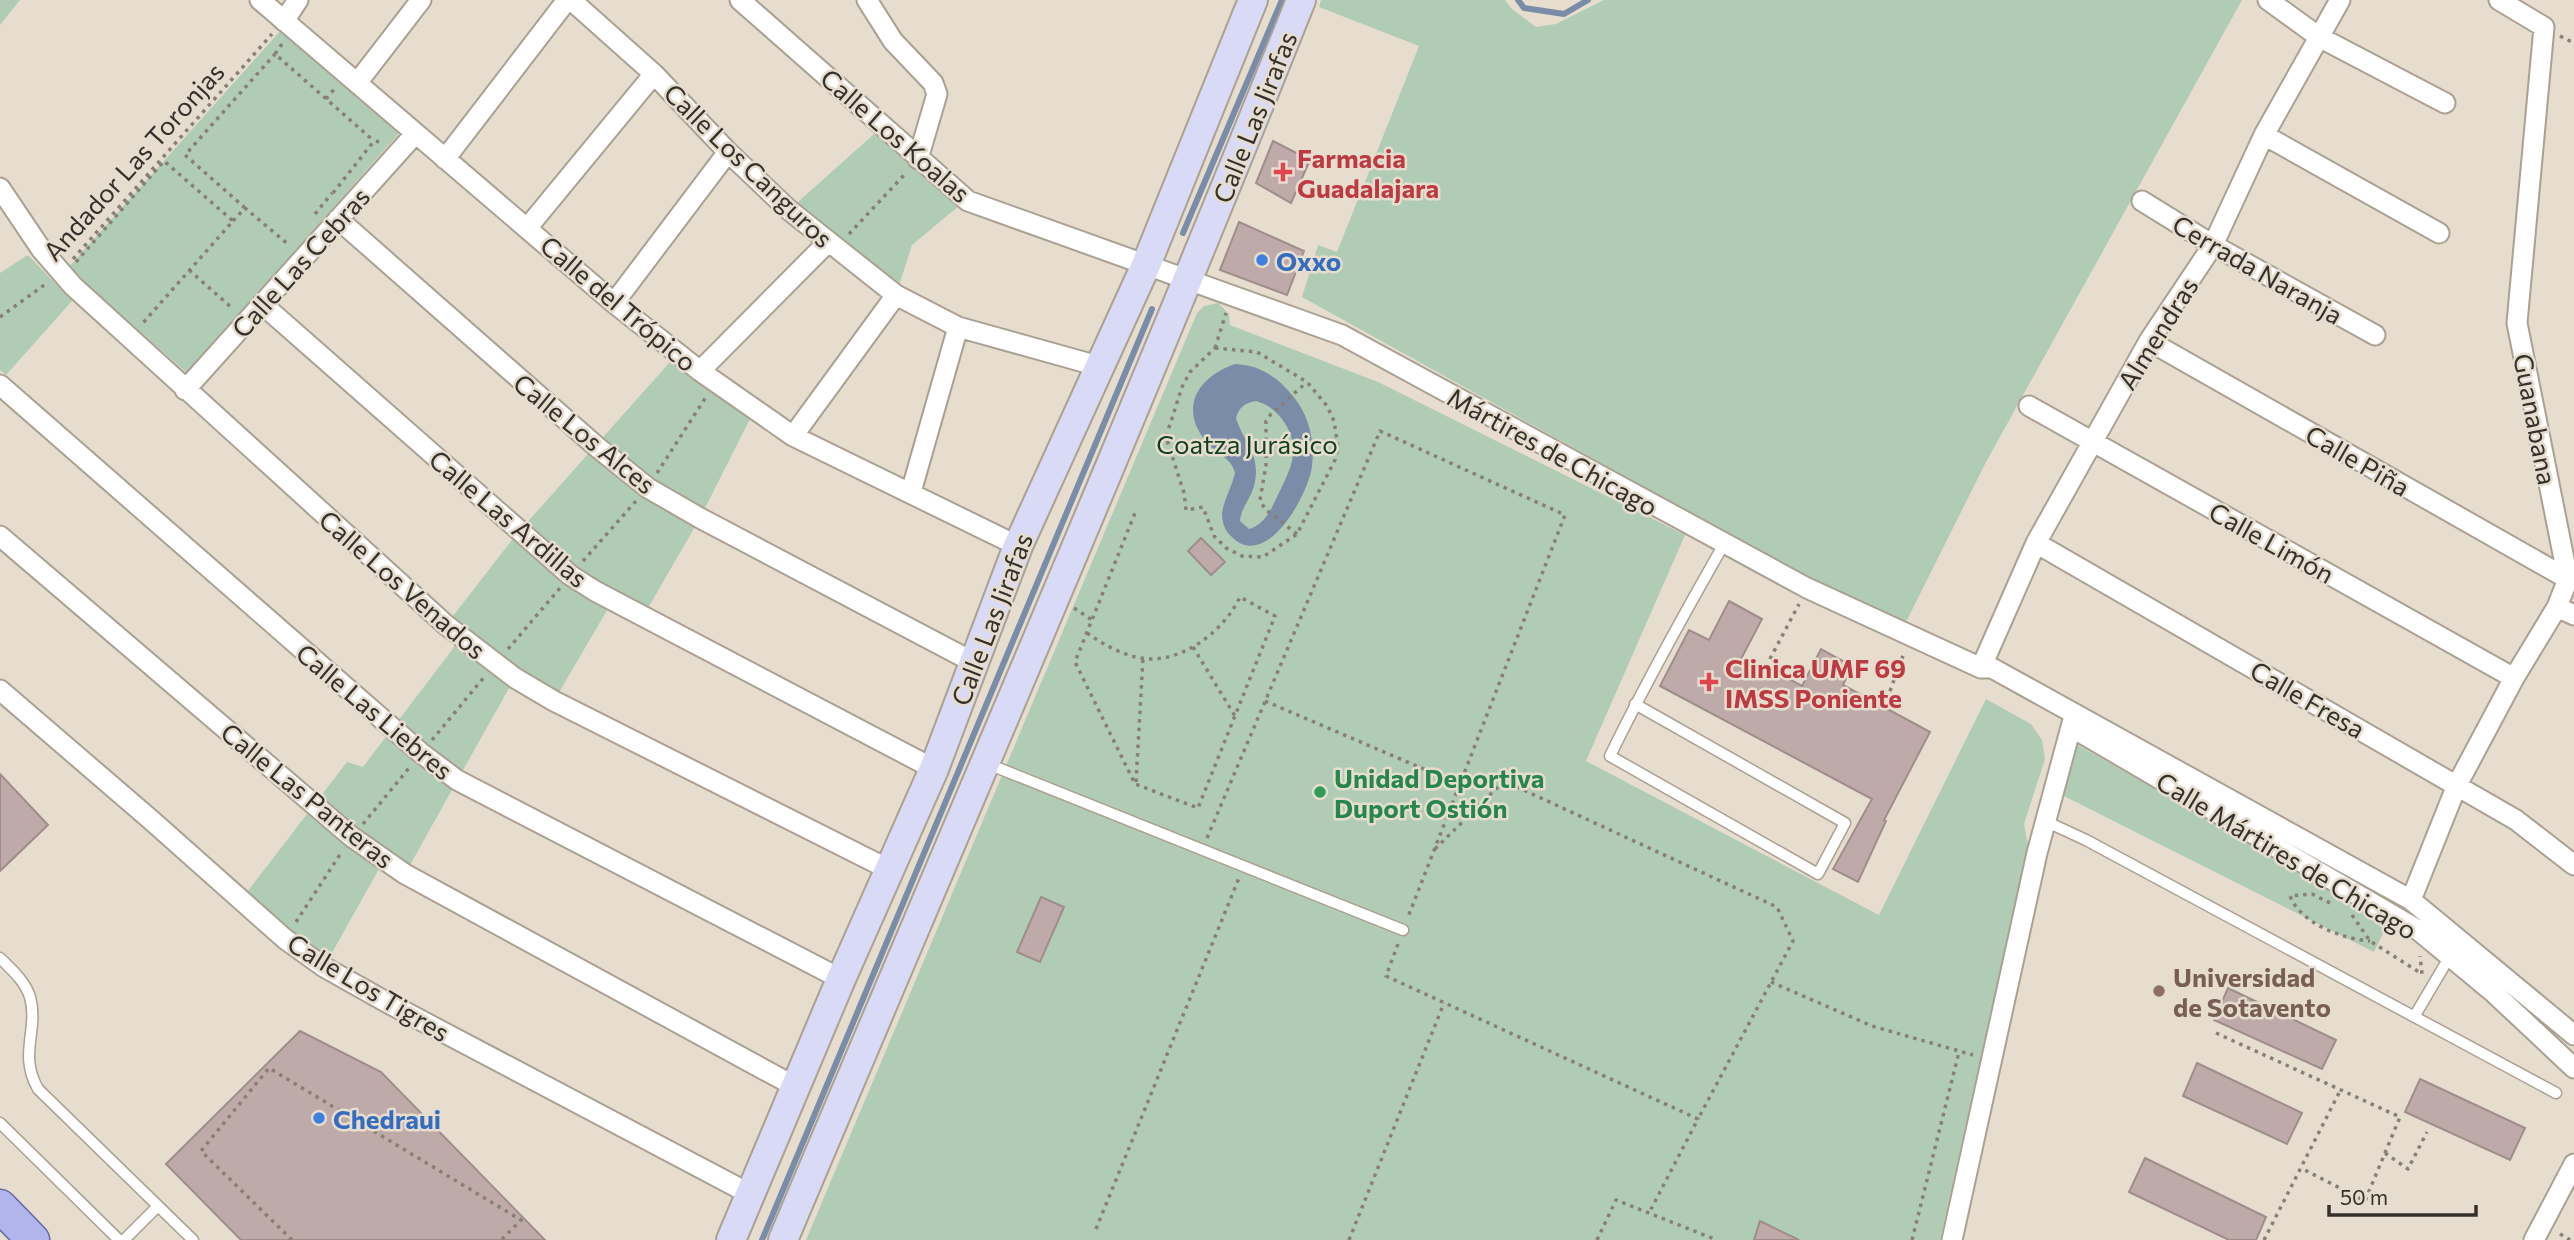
<svg xmlns="http://www.w3.org/2000/svg" width="2574" height="1240" font-family="Commissioner,sans-serif">
<style>
.green{fill:#b1ccb5}
.water{fill:#7b8ca8;fill-rule:evenodd}
.lines{fill:none;stroke-linecap:round;stroke-linejoin:round}
.stream{stroke:#7b8ca8;stroke-width:6}
.building{fill:#beaaa9;stroke:#9f8d8b;stroke-width:2}
.service-casing{stroke:#aaa193;stroke-width:13}
.minor-casing{stroke:#aaa193;stroke-width:23}
.secondary-casing{stroke:#aaa193;stroke-width:32}
.primary-casing{stroke:#65679f;stroke-width:35}
.path{stroke:#878077;stroke-width:3.5;stroke-dasharray:3.5 5;stroke-linecap:butt}
.service{stroke:#fff;stroke-width:10}
.minor{stroke:#fff;stroke-width:19}
.secondary{stroke:#d9daf5;stroke-width:28}
.primary{stroke:#b2b5eb;stroke-width:32}
.health-dot{fill:#e0444e;stroke:#e6ddce;stroke-width:2.5}
.shop-dot{fill:#3f7fe0;stroke:#e6ddce;stroke-width:2.5}
.leisure-dot{fill:#2e9e5b;stroke:#e6ddce;stroke-width:2.5}
.education-dot{fill:#8d6e63;stroke:#e6ddce;stroke-width:2.5}
.labels{text-anchor:middle;dominant-baseline:central;stroke-width:5;stroke-linejoin:round;paint-order:stroke}
.street-label{font-size:26px;fill:#34302b;stroke:#e6ddce}
.health-label{font-size:26px;font-weight:bold;fill:#be3a42;stroke:#e6ddce;text-anchor:start}
.shop-label{font-size:26px;font-weight:bold;fill:#366cbe;stroke:#e6ddce;text-anchor:start}
.park-label{font-size:26px;fill:#113f1e;stroke:#e6ddce}
.leisure-label{font-size:26px;font-weight:bold;fill:#27864d;stroke:#e6ddce;text-anchor:start}
.education-label{font-size:26px;font-weight:bold;fill:#785e54;stroke:#e6ddce;text-anchor:start}
</style>
<rect width="100%" height="100%" fill="#e6ddce"/>
<path class="green" d="M0 0H20L0 25Z
M1321 0H1505L1511 8 1536 27 1556 24 1604 0H2242L1986 462 1902 630 1302 297 1318 245 1337 252 1419 46 1319 7Z
M282 29 401 131 187 373 68 268Z
M883 126 966 200 912 245 896 295 789 210Z
M28 255 72 301 6 375 0 370V273Z
M1218 303 1229 314 1230 325 1378 382 1685 535 1586 761 1879 915 1986 699 2031 724 2042 740 2045 759 2024 824 2028 845 1940 1240H806L1197 313 1204 306Z
M678 353 755 409 700 518 644 615 613 600 554 701 514 679 405 874 384 860 324 967 241 900 347 762 363 767 461 638 446 625 515 536Z
M2074 743 2390 919 2374 952 2060 794Z"/>
<path class="water" d="M1235 364C1260 365 1277 377 1293 396 1309 415 1315 441 1312 466 1309 494 1266 572 1232 537 1225 531 1222 523 1222 513 1224 500 1232 486 1235 473 1232 459 1219 455 1209 445 1178 411 1195 378 1235 364ZM1256 401C1267 404 1275 410 1282 419 1303 448 1291 468 1277 497 1271 510 1264 525 1249 529L1240 521C1241 508 1251 498 1254 486 1262 455 1244 444 1236 418 1239 407 1245 403 1256 401Z"/>
<g class="lines">
<path class="stream" d="M1518 0 1524 8 1564 14 1588 0
M1183 233 1282 0
M762 1240 1152 309"/>
</g>
<path class="building" d="M1273 141 1310 160 1291 203 1256 183Z
M1239 222 1304 251 1287 295 1220 270Z
M1201 538 1225 562 1211 575 1188 551Z
M1729 601 1762 619 1741 659 1772 675 1774 671 1802 686 1821 649 1852 666 1843 685 1930 732 1884 820 1886 821 1858 882 1833 869 1872 799 1660 686 1689 630 1709 640Z
M0 774 48 825 0 871Z
M1041 897 1064 907 1040 962 1017 952Z
M2228 988 2336 1040 2322 1069 2214 1020Z
M300 1031 381 1072 545 1240H241L166 1164Z
M2197 1063 2302 1113 2287 1144 2183 1096Z
M2420 1079 2525 1128 2510 1160 2405 1112Z
M2145 1158 2266 1217 2256 1240H2229L2129 1192Z
M1760 1221 1799 1240H1754Z"/>
<g class="lines">
<defs>
<path id="service" d="M1635 704 1845 823 1818 874 1610 756C1645 684 1684 614 1724 544
M988 764 1403 930
M2045 821 2086 840 2556 1093
M0 958C11 969 25 981 30 997 39 1030 18 1054 38 1089L193 1240
M2414 1017 2450 956
M0 1123 119 1240
M124 1240 158 1206"/>
<path id="minor" d="M260 0 614 303 700 371 793 436 1018 546
M571 0 654 74 728 152 789 210 896 295 958 327 1098 366
M740 0 968 201 1342 335 1807 588 1981 668H1992L2411 900 2574 1035
M867 0 893 41 933 83 937 94 918 159
M2268 0 2319 37 2445 103
M2499 0 2544 27
M284 21 298 0
M357 83 421 0
M2264 135 2439 233
M445 159 567 0
M0 188 41 249 73 286 446 625 515 678 554 701 890 870
M2142 201 2213 245 2375 335
M338 219 597 447 648 488 700 518 973 662
M528 227 654 74
M614 303 728 152
M262 304 570 575 595 591 934 769
M2149 341 2568 579
M700 371 827 243
M0 385 421 753 457 780 841 979
M185 390 415 134
M2029 406 2514 678
M793 436 896 295
M911 492 958 327
M0 536 352 837 405 874 796 1087
M2036 543 2516 820 2574 865
M2557 607 2574 615
M1981 668 2036 543 2149 341 2213 245 2264 135 2340 0
M0 690 150 819 285 939 324 967 388 1003 750 1194
M2078 731 2418 930 2494 993 2574 1068
M2411 900 2457 785 2514 678 2557 607 2568 579 2517 323 2544 27
M1952 1240 2037 853 2074 716
M2534 1240 2574 1164"/>
<path id="secondary" d="M731 1240 841 979 934 769 1018 546 1146 265 1253 0
M783 1240C957 827 1135 416 1301 0"/>
<path id="primary" d="M0 1206 33 1240"/>
</defs>
<use href="#service" class="service-casing"/>
<use href="#minor" class="minor-casing"/>
<use href="#secondary" class="secondary-casing"/>
<use href="#primary" class="primary-casing"/>
<path class="path" d="M2560 36 2574 43
M282 44 275 54 374 141
M326 99 336 87
M333 193 374 141 382 142
M245 208 185 155 275 54
M315 214 332 193
M233 221 245 208 289 245
M849 234 906 173
M73 259 272 34
M76 262 164 161 233 221 142 324
M189 270 232 308
M0 317 47 283
M1215 348 1257 352 1307 382 1327 406 1334 421 1338 447 1335 460 1297 534 1263 557 1242 556 1226 548 1214 536 1203 507 1186 510 1184 493 1166 437 1182 387 1190 372Z
M1215 348 1226 313
M657 473 706 397
M1297 534 1265 509 1260 500 1266 465V421L1271 414 1307 382
M583 561 636 501
M1074 608 1092 620
M1087 633C1103 644 1120 654 1140 658 1181 665 1224 631 1240 597L1275 616 1198 808 1135 784 1075 662C1095 612 1115 563 1135 513
M1193 647 1235 716
M508 649 560 588
M1762 674 1799 604
M1265 701 1447 779 1460 782
M1884 707 1904 653
M432 740 485 676
M1136 782 1143 658
M363 824 409 768
M1207 838 1380 431 1565 515 1408 917
M1435 849 1504 781 1777 907 1793 941 1698 1119
M2330 903 2312 894 2290 896C2301 924 2343 939 2370 941
M2352 915 2370 941 2422 974 2420 956
M296 922 341 853
M1398 944 1386 976 1698 1119 1649 1213
M1771 982 1872 1026 1973 1055
M2216 1033 2400 1117 2365 1201 2301 1168
M2385 1153 2408 1169 2427 1132
M1096 1229 1239 878
M2560 1234 2570 1240
M292 1240 201 1151 269 1068 521 1220 501 1240
M1349 1240 1444 1003
M1597 1240 1616 1200 1717 1240
M1912 1240 1959 1052
M2264 1240 2341 1089"/>
<use href="#service" class="service"/>
<use href="#minor" class="minor"/>
<use href="#secondary" class="secondary"/>
<use href="#primary" class="primary"/>
</g>
<g class="health-dot">
<path d="M1279.5 161.5h7v7h7v7h-7v7h-7v-7h-7v-7h7z"/>
<path d="M1705.5 671.5h7v7h7v7h-7v7h-7v-7h-7v-7h7z"/>
</g>
<g class="shop-dot">
<circle cx="1262" cy="260" r="7"/>
<circle cx="319" cy="1118" r="7"/>
</g>
<circle class="leisure-dot" cx="1320" cy="792" r="7"/>
<circle class="education-dot" cx="2159" cy="991" r="7"/>
<g class="labels">
<g class="street-label">
<text transform="translate(1254 117) rotate(-68)">Calle Las Jirafas</text>
<text transform="translate(896 135) rotate(41)">Calle Los Koalas</text>
<text transform="translate(133 161) rotate(-48)">Andador Las Toronjas</text>
<text transform="translate(749 165) rotate(44)">Calle Los Canguros</text>
<text transform="translate(300 262) rotate(-48)">Calle Las Cebras</text>
<text transform="translate(2258 269) rotate(30)">Cerrada Naranja</text>
<text transform="translate(619 303) rotate(40)">Calle del Trópico</text>
<text transform="translate(2157 333) rotate(-58)">Almendras</text>
<text transform="translate(2536 419) rotate(79)">Guanabana</text>
<text transform="translate(585 433) rotate(39)">Calle Los Alces</text>
<text transform="translate(1553 451) rotate(29)">Mártires de Chicago</text>
<text transform="translate(2358 460) rotate(30)">Calle Piña</text>
<text transform="translate(509 518) rotate(40)">Calle Las Ardillas</text>
<text transform="translate(2272 542) rotate(29)">Calle Limón</text>
<text transform="translate(403 584) rotate(41)">Calle Los Venados</text>
<text transform="translate(991 619) rotate(-69)">Calle Las Jirafas</text>
<text transform="translate(2308 699) rotate(30)">Calle Fresa</text>
<text transform="translate(375 711) rotate(40)">Calle Las Liebres</text>
<text transform="translate(308 795) rotate(39)">Calle Las Panteras</text>
<text transform="translate(2287 855) rotate(31)">Calle Mártires de Chicago</text>
<text transform="translate(369 987) rotate(31)">Calle Los Tigres</text>
</g>
<g class="health-label">
<text x="1297" y="157">Farmacia<tspan x="1297" dy="30">Guadalajara</tspan></text>
<text x="1725" y="667">Clinica UMF 69<tspan x="1725" dy="30">IMSS Poniente</tspan></text>
</g>
<g class="shop-label">
<text x="1276" y="260">Oxxo</text>
<text x="333" y="1118">Chedraui</text>
</g>
<g class="park-label">
<text x="1247" y="443">Coatza Jurásico</text>
</g>
<g class="leisure-label">
<text x="1334" y="777">Unidad Deportiva<tspan x="1334" dy="30">Duport Ostión</tspan></text>
</g>
<g class="education-label">
<text x="2173" y="976">Universidad<tspan x="2173" dy="30">de Sotavento</tspan></text>
</g>
</g>
<path d="M2329 1205v10h147v-10" fill="none" stroke="#34302b" stroke-width="3.5"/>
<text x="2340" y="1205" font-size="21" fill="#34302b" stroke="#e6ddce" stroke-width="5" paint-order="stroke">50 m</text>
</svg>
